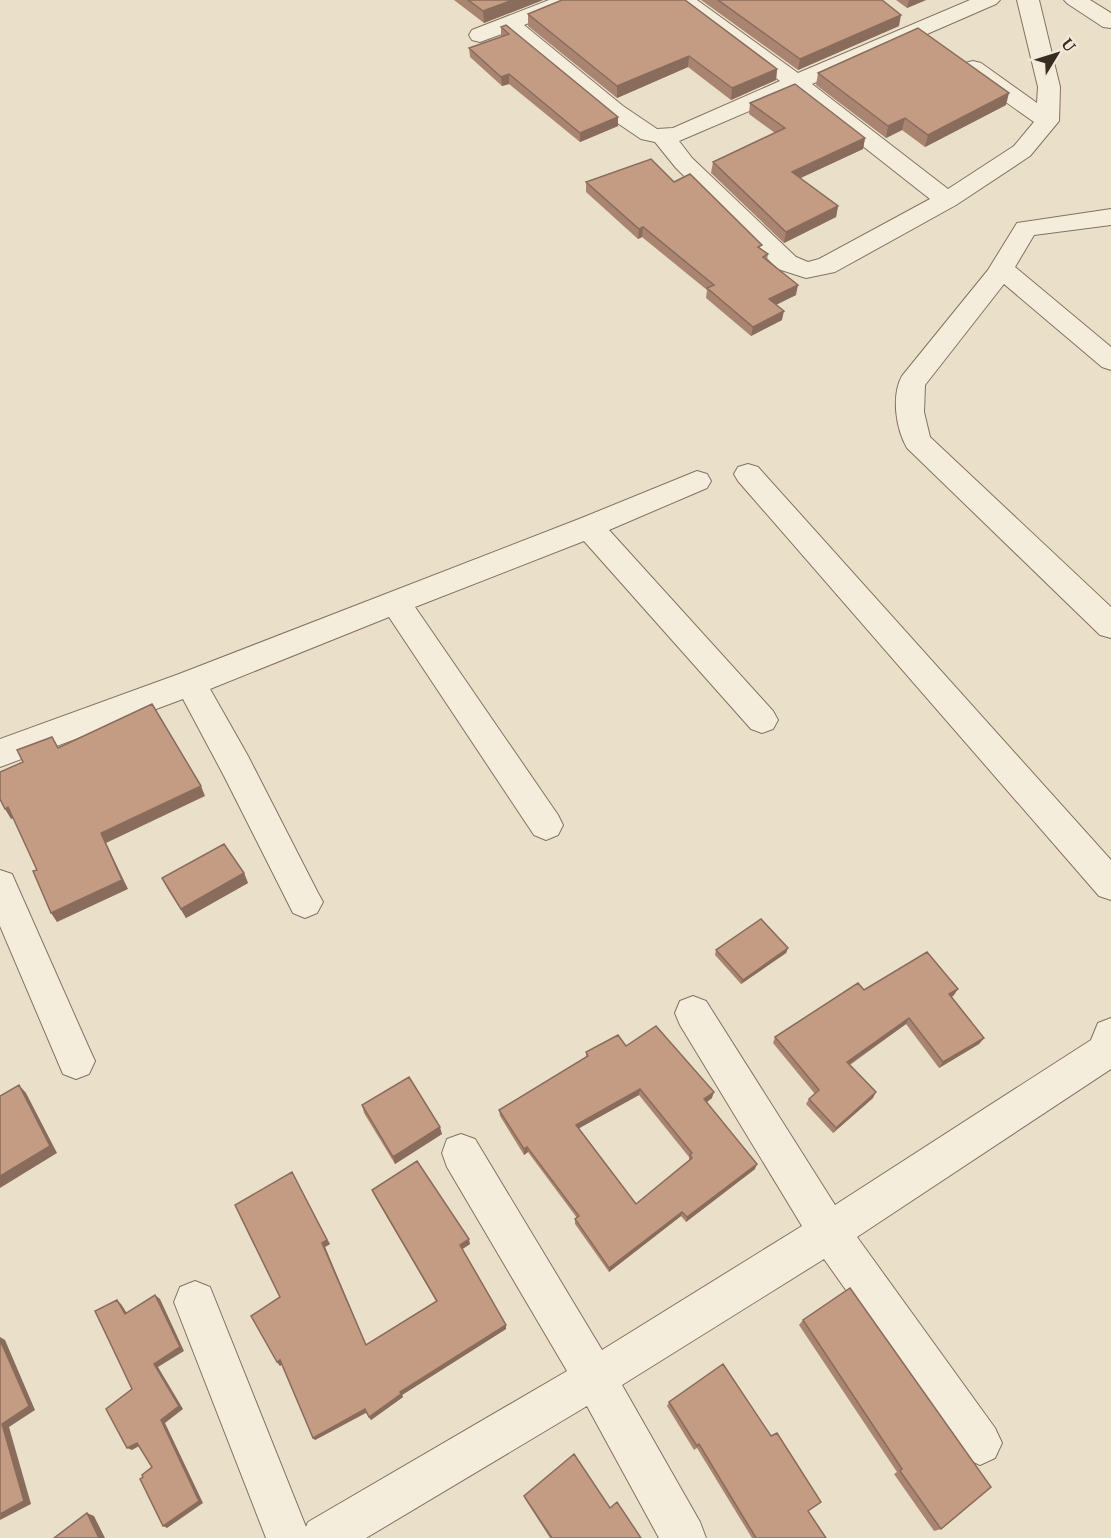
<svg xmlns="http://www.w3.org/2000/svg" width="1111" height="1538" font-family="'PT Serif',serif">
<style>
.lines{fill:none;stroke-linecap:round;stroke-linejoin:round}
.minor-casing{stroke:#847260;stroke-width:2}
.minor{fill:#f5eddc;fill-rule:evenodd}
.wall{fill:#a98571;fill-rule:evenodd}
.shaded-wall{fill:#896c5c}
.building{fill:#c49b83;stroke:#896c5c;stroke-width:1.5;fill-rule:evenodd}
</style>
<rect width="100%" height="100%" fill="#eadfc9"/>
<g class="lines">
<defs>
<path id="minor" d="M549 0H579L575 4 524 25 623 106 657 129 673 128 780 81 672 0H697L798 73 970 0H1000L996 4 812 84 948 189 1014 146 1034 122 965 73 962 68 965 63 973 61 981 63 1037 103 1038 87 1017 0H1039L1060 87 1059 121 1030 156 956 205 835 272 806 278 778 269 676 168 655 142 641 139 607 116 507 32 480 42 472 40 469 35 472 30ZM794 92 930 199 819 259 808 262 796 257 692 158 679 141Z
M1064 0H1090L1111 13V28L1103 27 1068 4Z
M1111 209V225L1034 235 1015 267 1111 347V370L1102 367 1004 284 925 385 924 412 930 437 1111 607V638L1100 635 907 448C896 429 891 396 902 376L988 270 1017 223Z
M748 464 758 467 1111 860V900L1099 896 738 481 734 474 738 467Z
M697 471 707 474 711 481 707 488 609 530 773 711 778 720 773 729 762 733 751 729 584 541 415 607 558 815 563 825 558 835 546 840 534 835 389 617 210 689 248 756 317 891 323 902 317 913 305 918 293 913 224 776 183 699 0 767V739L179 674 579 519Z
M0 870 12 874 89 1048 95 1061 89 1074 76 1079 63 1074 0 926Z
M693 996 706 1001 835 1205 1091 1040 1098 1023 1111 1018V1069L857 1237 995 1428 1002 1443 995 1458 980 1465 965 1458 824 1259 622 1385 700 1522 706 1538H659L587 1406 366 1538H266L174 1302 180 1287 195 1281 210 1287 306 1527 308 1522 567 1371 447 1167 442 1153 447 1139 461 1134 475 1139 602 1350 802 1226 680 1025 675 1013 680 1001Z"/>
</defs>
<use href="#minor" class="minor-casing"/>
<use href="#minor" class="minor"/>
</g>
<path class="wall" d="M454 0H543L484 23Z
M701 0H882L899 26 798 70Z
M896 0H926L907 8Z
M528 14 777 69 776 80 731 100 688 67 617 98 528 26Z
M506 25 618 126 580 142 509 84 502 86 470 57 469 48 501 37V27Z
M818 73 1006 105 925 147 902 130 886 138 816 85Z
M750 103 865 138 863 149 800 178 838 206 836 217 784 243 711 173 713 162 775 133 749 114Z
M586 182H674L768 254 767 260 796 295 776 304 782 320 751 336 706 298 707 290 642 237 638 239 586 192Z
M244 873 248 883 186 918 167 888 162 878Z
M788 948 786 953 741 984 715 955 716 950Z
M864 990 954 995 952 997 984 1038 979 1044 939 1068 906 1024 850 1065 873 1098 833 1133 806 1104 809 1099 815 1094 773 1043 775 1037Z
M626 1046 712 1098 707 1102 755 1169 686 1222 681 1216 609 1272 575 1224V1219L577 1218 528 1152 524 1155 500 1116 499 1110 586 1057V1052ZM639 1095 689 1157V1161L636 1204 579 1128Z
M362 1105 442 1134 395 1164 364 1113Z
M292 1172 330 1244 325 1247 366 1345 436 1301 374 1195 372 1190 470 1244 462 1249 506 1325V1329L402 1395 403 1397 371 1420 366 1413 315 1440 313 1438 282 1364 280 1366 277 1362Z
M850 1288 941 1529 934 1531 894 1474 897 1472 799 1325 803 1320Z
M669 1402 808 1511 826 1538H752L697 1448 694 1450 667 1406Z
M524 1496 610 1508 641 1538H550L525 1499Z"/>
<path class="shaded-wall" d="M513 0H543L484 23 483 11Z
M909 0H926L907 8Z
M901 15 899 26 798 70 800 59Z
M689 56 688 67 617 98V86Z
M777 69 776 80 731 100 732 88Z
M509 74V84L502 86 501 77Z
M1009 93 1006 105 925 147 928 135Z
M618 117V126L580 142V133Z
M905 118 902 130 886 138 888 126Z
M865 138 863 149 790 183 792 172Z
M838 206 836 217 784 243 786 232Z
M643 227 642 237 638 239 639 229Z
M798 285 796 295 768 309 769 299Z
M784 311 782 320 751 336 753 327Z
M201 786 205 796 106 843 128 889 57 922 51 913 101 833Z
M8 807 14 818 11 819 5 809Z
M244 873 248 883 186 918 181 909Z
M788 948 786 953 741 984 743 980Z
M958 989 954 995 946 1000 949 994Z
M909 1018 906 1024 844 1068 847 1062Z
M984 1038 979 1044 939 1068 943 1062Z
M19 1085 26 1093 57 1153 0 1188V1176Z
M640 1089 639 1095 576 1130V1125Z
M714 1092 712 1098 703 1105 704 1099Z
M876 1092 873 1098 833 1133 836 1128Z
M440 1127 442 1134 395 1164 393 1157Z
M527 1147 528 1152 524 1155V1149Z
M757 1164 755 1169 686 1222 687 1217Z
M682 1212 681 1216 609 1272V1268Z
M469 1239 470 1244 461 1250 460 1245Z
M327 1240 330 1244 325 1247 368 1349 322 1243Z
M155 1295 160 1299 184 1351 158 1367 183 1409 165 1423 203 1503 167 1528 163 1526 161 1420 154 1364Z
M117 1300 121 1304 130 1318 125 1314Z
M506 1325V1329L402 1395 403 1397 371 1420 369 1417 400 1392Z
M0 1337 5 1340 35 1410 9 1427 31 1504 0 1520 2 1424Z
M280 1360 283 1363 280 1366 277 1362Z
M365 1409 367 1412 315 1440 313 1438Z
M137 1443 141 1445 132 1450 127 1448Z
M87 1513 94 1516 105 1538H99Z"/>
<path class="building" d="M468 0H513L483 11Z
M562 0H685L777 69 732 88 689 56 617 86 528 14Z
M718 0H882L901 15 800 59Z
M506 25 618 117 580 133 509 74 501 77 469 48 509 34 501 27Z
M918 28 1009 93 928 135 905 118 888 126 818 73Z
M795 84 865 138 792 172 838 206 786 232 713 162 785 128 750 103Z
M651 159 674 182 690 174 762 245 758 247 768 254 763 257 798 285 769 299 784 311 753 327 707 288 714 285 643 227 639 229 586 182Z
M152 704 201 786 101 833 122 880 51 913 33 871 37 870 8 807 5 809 0 799V772L23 762 17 750 52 737 58 748Z
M224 844 244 873 181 909 162 878Z
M761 919 788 948 743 980 716 950Z
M927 952 958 989 949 994 984 1038 943 1062 909 1018 847 1062 876 1092 836 1128 809 1099 819 1090 775 1037 858 983 864 990Z
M656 1026 714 1092 704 1099 757 1164 687 1217 682 1212 609 1268 575 1219 579 1216 527 1147 524 1149 499 1110 588 1056 586 1052 618 1035 626 1046ZM640 1089 692 1153 690 1155 692 1158 636 1204 576 1125Z
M409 1077 440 1127 393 1157 362 1105Z
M19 1085 50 1146 0 1176V1096Z
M417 1161 469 1239 460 1245 506 1325 400 1392 401 1394 369 1417 365 1409 313 1438 280 1360 277 1362 251 1316 280 1297 235 1205 292 1172 327 1240 322 1243 366 1345 437 1301 372 1190Z
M850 1288 991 1487 941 1529 900 1471 902 1469 803 1320Z
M155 1295 180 1347 154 1364 179 1406 161 1420 199 1501 163 1526 140 1479 143 1477 142 1475 152 1467 137 1443 127 1448 106 1409 132 1389 95 1311 117 1300 125 1314Z
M0 1340 29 1406 2 1424 24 1501 0 1514Z
M723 1364 771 1436 777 1433 821 1502 808 1511 826 1538H756L699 1444 697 1446 669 1402Z
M574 1454 610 1508 617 1502 641 1538H552L524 1496Z
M87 1513 99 1538H54Z"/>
<g transform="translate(1057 54) rotate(52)" stroke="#f2e9d8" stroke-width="4.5" paint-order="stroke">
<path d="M0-4.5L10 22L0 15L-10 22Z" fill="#372b22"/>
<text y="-9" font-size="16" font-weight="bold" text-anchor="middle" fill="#372b22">U</text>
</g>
</svg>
